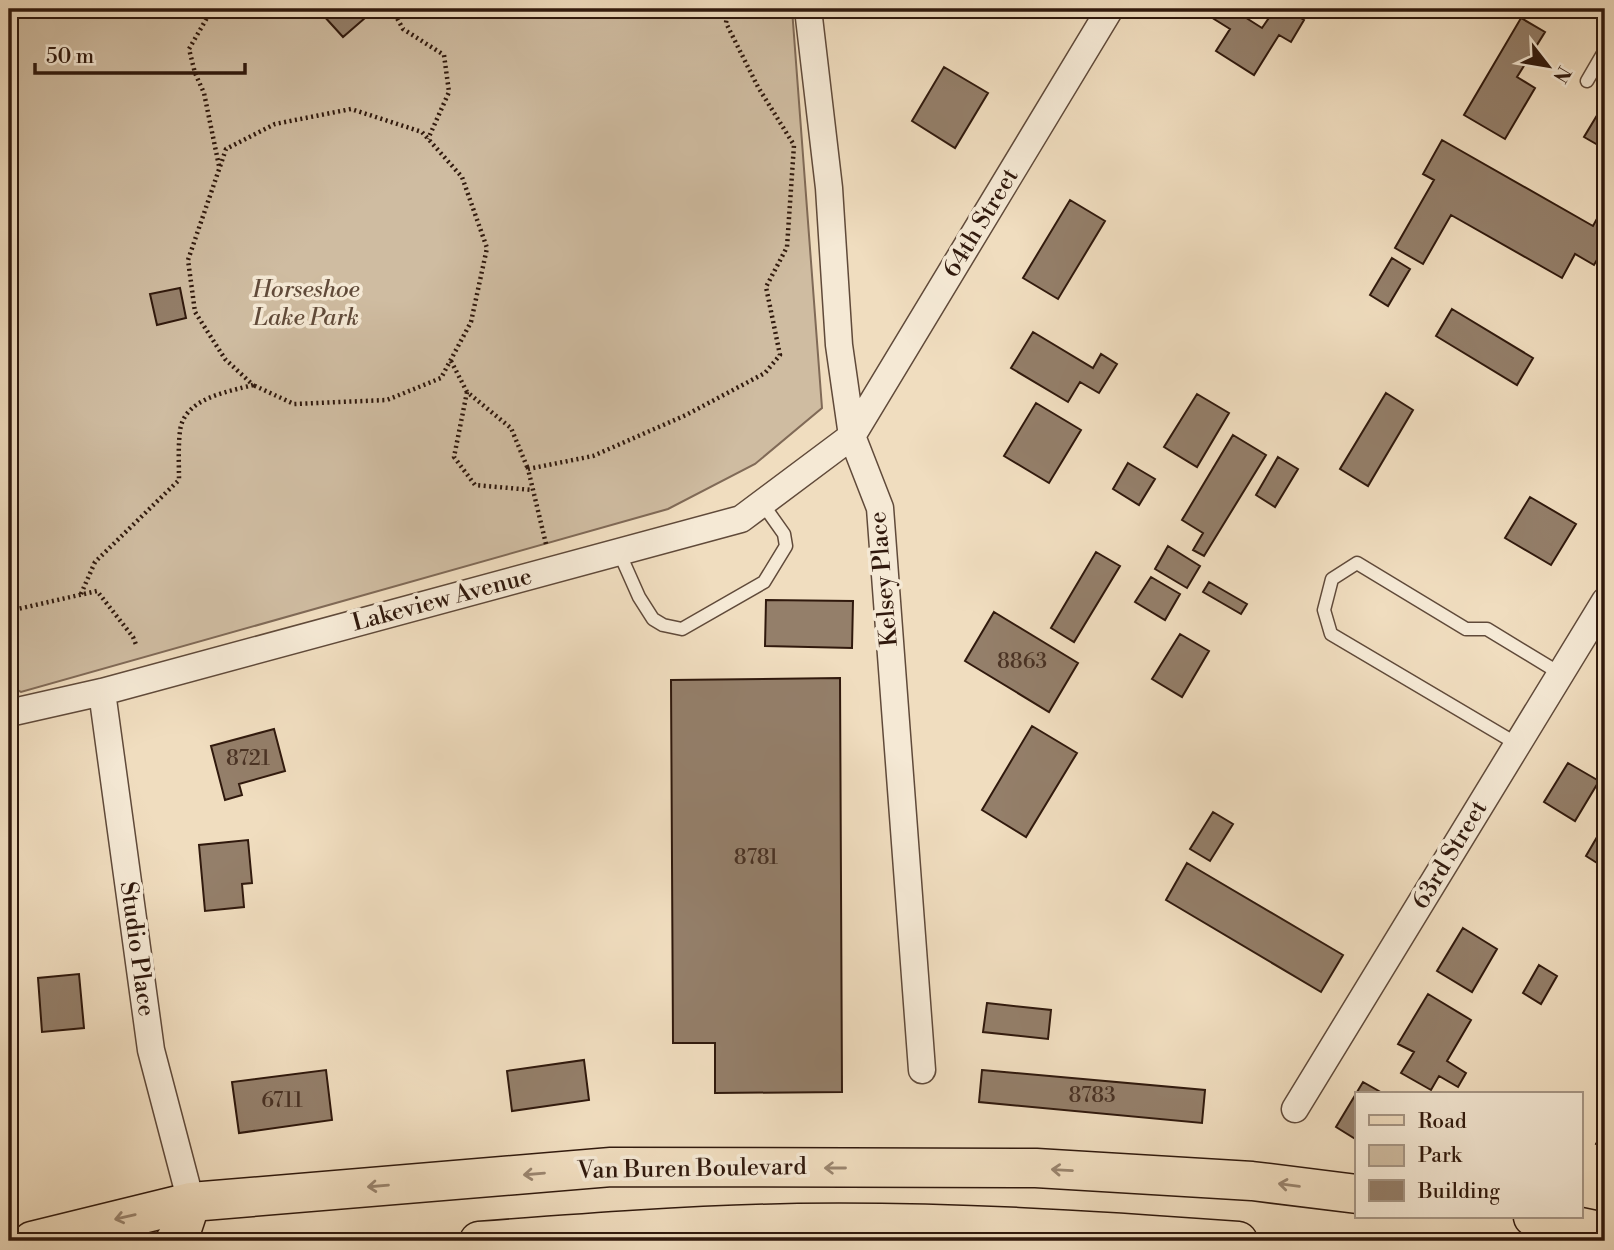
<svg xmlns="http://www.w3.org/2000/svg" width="1614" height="1250" font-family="'Libre Bodoni',serif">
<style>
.green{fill:#cfbca1;stroke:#806a57;stroke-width:2}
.building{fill:#947f6a;stroke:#30190d;stroke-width:2}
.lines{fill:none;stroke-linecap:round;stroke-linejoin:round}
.lane-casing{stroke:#604a3a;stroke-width:15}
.street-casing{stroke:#604a3a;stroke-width:29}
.primary-casing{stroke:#30190d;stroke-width:41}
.path{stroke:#30190d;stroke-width:4.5;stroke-dasharray:2 3.5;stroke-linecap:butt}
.lane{stroke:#f5e9d5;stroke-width:12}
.street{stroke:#f5e9d5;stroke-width:26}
.primary{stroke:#f0ddbf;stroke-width:38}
.oneway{stroke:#9a856f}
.labels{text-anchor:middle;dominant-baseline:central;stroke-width:7;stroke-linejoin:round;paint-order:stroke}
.number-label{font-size:21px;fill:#493224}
.street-label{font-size:24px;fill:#30190d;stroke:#f5e9d5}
.park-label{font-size:24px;font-style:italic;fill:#604a39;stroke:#f5e9d5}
</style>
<rect width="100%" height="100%" fill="#f0ddbf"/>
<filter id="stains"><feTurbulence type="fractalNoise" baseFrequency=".00286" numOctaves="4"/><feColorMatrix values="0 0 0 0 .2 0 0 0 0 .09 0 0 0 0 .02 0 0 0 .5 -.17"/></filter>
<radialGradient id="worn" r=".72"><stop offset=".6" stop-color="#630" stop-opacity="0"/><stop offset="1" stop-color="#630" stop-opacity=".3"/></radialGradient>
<path class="green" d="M9 9H792L822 408 755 464 668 509 21 692 9 686Z"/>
<path class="building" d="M330 9H356L365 18 343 37 323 15Z
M1198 9H1243L1240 14 1262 28 1275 9H1286L1304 20 1291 42 1279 35 1254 75 1216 51 1230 29Z
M1521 18 1545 32 1517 77 1535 88 1505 139 1464 115Z
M944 67 988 93 955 148 912 121Z
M1605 102V149L1584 137Z
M1442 140 1593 226 1605 204V246L1594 265 1575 254 1562 278 1451 215 1423 264 1395 248 1434 180 1423 174Z
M1070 200 1105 221 1058 299 1023 278Z
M1392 258 1410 269 1388 306 1370 295Z
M180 288 186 318 157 325 150 294Z
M1452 309 1533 358 1517 385 1436 336Z
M1033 332 1093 368 1101 354 1117 364 1099 393 1080 382 1068 402 1011 368Z
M1386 393 1413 410 1368 486 1340 469Z
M1197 394 1229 413 1197 467 1164 447Z
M1036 403 1081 430 1049 483 1004 456Z
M1233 435 1266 455 1204 556 1193 550 1203 533 1182 520Z
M1278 457 1298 469 1275 507 1256 495Z
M1128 463 1155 479 1139 505 1113 489Z
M1530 497 1576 524 1551 565 1505 538Z
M1168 546 1200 566 1187 588 1155 569Z
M1096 552 1120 566 1074 642 1051 628Z
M1151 577 1180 594 1165 620 1135 602Z
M1209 582 1247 604 1241 614 1203 592Z
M766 600 853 601 852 648 765 646Z
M994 612 1078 663 1049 712 965 661Z
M1180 634 1209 651 1182 697 1152 679Z
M840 678 842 1092 715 1093V1043H673L671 680Z
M1032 726 1077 753 1026 837 982 810Z
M274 729 285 771 239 784 242 795 225 800 211 746Z
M1568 763 1599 781 1575 821 1544 802Z
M1213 812 1233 824 1210 861 1190 849Z
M1600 832 1605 835V868L1586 856Z
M248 840 252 883 242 884 244 907 205 911 199 845Z
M1187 863 1343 955 1321 992 1166 900Z
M1463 928 1497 949 1472 992 1437 971Z
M1539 965 1557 976 1541 1004 1523 993Z
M79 974 84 1028 42 1032 38 978Z
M1428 994 1471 1020 1447 1061 1466 1073 1458 1087 1439 1076 1431 1090 1401 1073 1414 1052 1398 1044Z
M987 1003 1051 1010 1048 1039 983 1032Z
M584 1060 589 1100 512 1111 507 1071Z
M326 1070 332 1120 239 1133 232 1082Z
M982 1070 1205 1090 1202 1123 979 1102Z
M1363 1082 1384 1094H1357V1140L1336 1127Z
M1605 1129V1150L1596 1144Z"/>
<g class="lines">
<defs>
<path id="lane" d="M1587 81 1605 50
M619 552 639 597 653 619 663 625 682 629 764 582 786 546 784 534 762 503
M1517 744 1331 634 1324 610 1332 579 1357 563 1466 629H1487L1561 674"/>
<path id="street" d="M808 9 829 188 839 345 852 436 880 508 922 1070
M102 692 151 1050 191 1202
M9 713 102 692 741 519 852 436 1110 9
M1295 1109 1605 601"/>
<path id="primary" d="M1533 1217 1605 1232
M32 1241 191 1202 611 1167 1036 1168 1252 1181 1357 1194
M175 1241 180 1235 191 1202
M479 1241C585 1233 691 1225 798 1223 944 1221 1093 1230 1238 1241"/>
</defs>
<use href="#lane" class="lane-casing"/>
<use href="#street" class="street-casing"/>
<use href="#primary" class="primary-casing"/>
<path class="path" d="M212 9 189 49 195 73 204 93 219 166
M392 9 403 29 444 55 449 92 428 139
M451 361 467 392 511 428 528 469
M467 392 454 457 475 485 532 490
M546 544 528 469 593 456 686 415 765 373 780 355 766 287 787 247 794 145 758 87 726 23 728 9
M81 594 95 562 179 480C179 464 178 447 180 431 184 398 227 392 253 385L225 359 195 312 188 260 226 149 275 124 351 109 422 132 462 177 487 248 471 322 441 378 387 400 294 404 253 385
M9 611 97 591 133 637 137 647"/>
<use href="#lane" class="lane"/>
<use href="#street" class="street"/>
<use href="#primary" class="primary"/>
</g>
<defs><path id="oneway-shaft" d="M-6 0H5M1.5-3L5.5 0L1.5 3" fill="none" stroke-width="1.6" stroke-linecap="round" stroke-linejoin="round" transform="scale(1.75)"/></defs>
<g class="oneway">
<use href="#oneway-shaft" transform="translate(835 1168) rotate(-180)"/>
<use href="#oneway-shaft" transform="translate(1062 1170) rotate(-177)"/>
<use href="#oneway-shaft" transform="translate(534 1174) rotate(175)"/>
<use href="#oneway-shaft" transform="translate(1289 1185) rotate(-173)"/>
<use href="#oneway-shaft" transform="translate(378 1186) rotate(175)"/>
<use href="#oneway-shaft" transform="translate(125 1217) rotate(167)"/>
</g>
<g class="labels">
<g class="number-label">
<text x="1022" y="662">8863</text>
<text x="248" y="759">8721</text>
<text x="756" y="858">8781</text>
<text x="1092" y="1096">8783</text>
<text x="282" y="1101">6711</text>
</g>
<g class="street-label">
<text transform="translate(981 223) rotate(-59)">64th Street</text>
<text transform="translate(884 579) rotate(-95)">Kelsey Place</text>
<text transform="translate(442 600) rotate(-15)">Lakeview Avenue</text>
<text transform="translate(1450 855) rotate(-59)">63rd Street</text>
<text transform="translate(137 949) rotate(82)">Studio Place</text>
<text transform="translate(692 1169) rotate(-1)">Van Buren Boulevard</text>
</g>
<g class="park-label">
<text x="306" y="290">Horseshoe<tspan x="306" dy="28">Lake Park</tspan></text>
</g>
</g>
<rect width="1614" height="1250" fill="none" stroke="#f0ddbf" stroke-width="35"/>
<rect x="10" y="10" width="1593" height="1229" fill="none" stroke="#30190d" stroke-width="3.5"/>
<rect x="18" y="18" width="1579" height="1215" fill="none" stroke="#30190d" stroke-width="2"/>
<rect x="1355" y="1092" width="228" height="126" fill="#f5e9d5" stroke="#a69685" stroke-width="2"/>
<rect x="1369" y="1115" width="35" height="10" fill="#f0ddbf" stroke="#a69685" stroke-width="2"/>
<text x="1418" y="1128" font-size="21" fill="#30190d">Road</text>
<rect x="1369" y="1145" width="35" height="21" fill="#cfbca1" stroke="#a69685" stroke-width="2"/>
<text x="1418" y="1162" font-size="21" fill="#30190d">Park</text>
<rect x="1369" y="1180" width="35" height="21" fill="#947f6a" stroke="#a69685" stroke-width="2"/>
<text x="1418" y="1198" font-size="21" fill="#30190d">Building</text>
<g transform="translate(1548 66) rotate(121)" stroke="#f5e9d5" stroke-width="5" paint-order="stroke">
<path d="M0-5L12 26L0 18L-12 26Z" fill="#30190d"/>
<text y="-10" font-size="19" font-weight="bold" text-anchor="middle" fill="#30190d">N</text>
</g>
<path d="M35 63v10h210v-10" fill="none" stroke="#30190d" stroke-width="3.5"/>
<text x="46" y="63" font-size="21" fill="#30190d" stroke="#f5e9d5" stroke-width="5" paint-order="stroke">50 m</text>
<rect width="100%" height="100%" filter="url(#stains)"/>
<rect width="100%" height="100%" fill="url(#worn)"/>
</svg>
